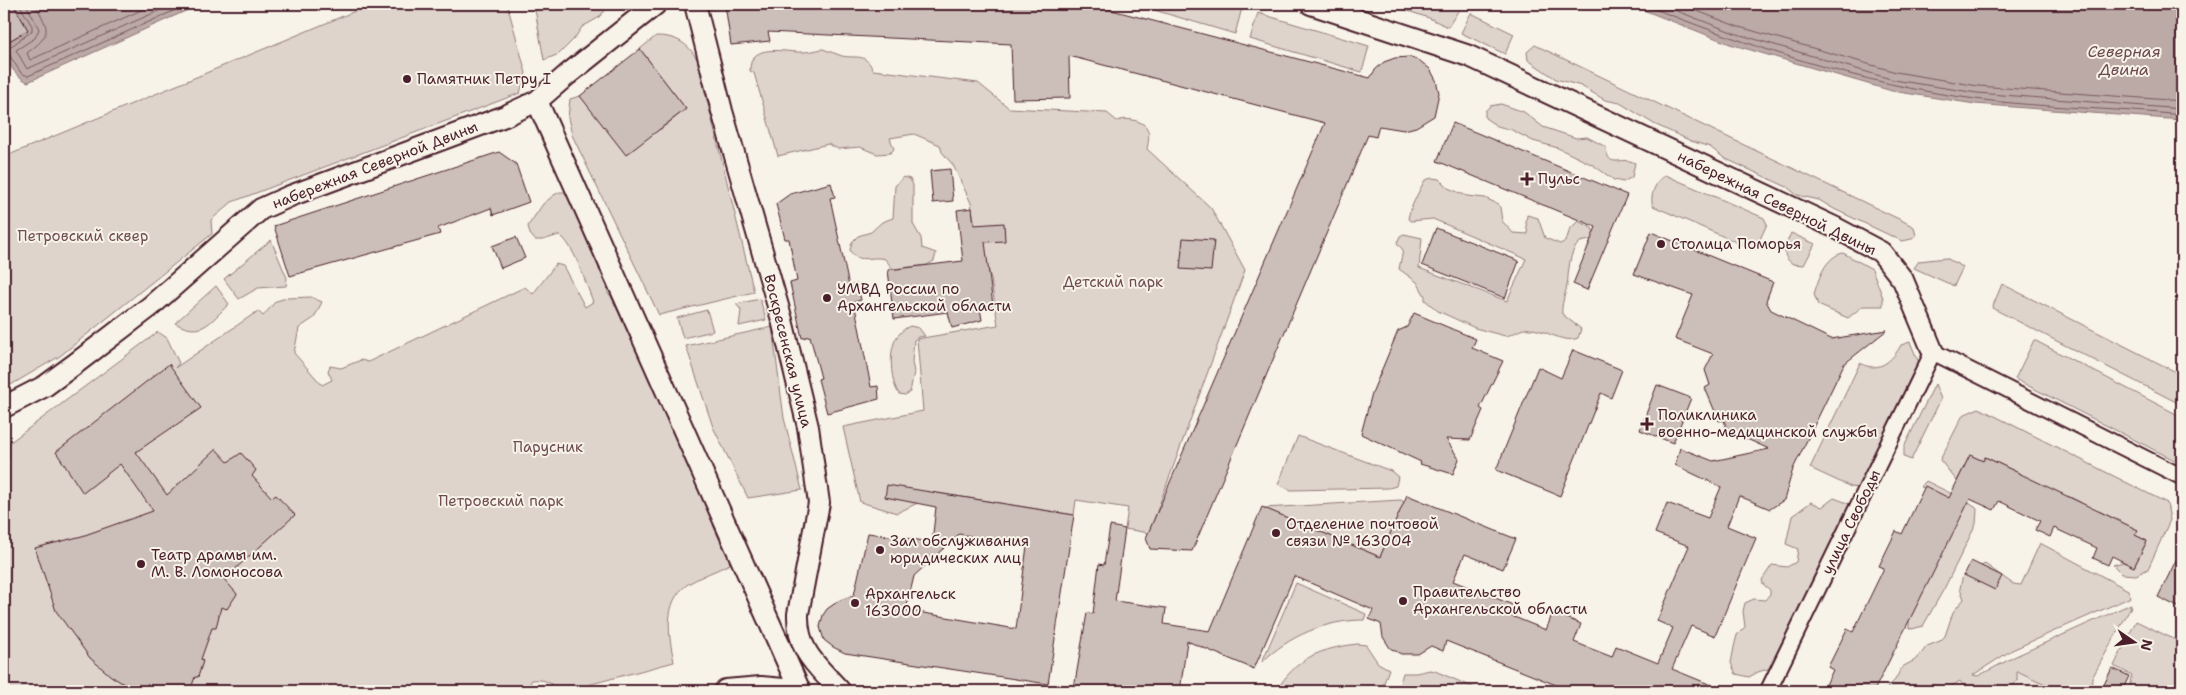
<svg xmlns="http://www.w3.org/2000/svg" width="2186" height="695" font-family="'Shantell Sans',sans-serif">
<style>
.built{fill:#eae3da}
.green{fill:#ded4cc;stroke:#947a7c}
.water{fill:#bcaaa7;stroke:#8e7275}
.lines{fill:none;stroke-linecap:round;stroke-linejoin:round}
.shore{stroke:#78575d;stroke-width:1}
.building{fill:#ccbfb9;stroke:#4a1f2b;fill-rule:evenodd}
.minor-casing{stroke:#4a1f2b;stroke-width:19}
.tertiary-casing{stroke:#4a1f2b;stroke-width:24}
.secondary-casing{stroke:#4a1f2b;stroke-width:26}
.minor{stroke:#f7f3e8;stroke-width:15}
.tertiary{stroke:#f7f3e8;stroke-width:20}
.secondary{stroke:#f7f3e8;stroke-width:22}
.poi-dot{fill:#4a1f2b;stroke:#f7f3e8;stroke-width:2}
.labels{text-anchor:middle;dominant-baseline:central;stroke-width:4;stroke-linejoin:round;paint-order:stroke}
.poi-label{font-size:15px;fill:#4a1f2b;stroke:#f7f3e8;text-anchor:start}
.street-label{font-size:15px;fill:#4a1f2b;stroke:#f7f3e8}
.park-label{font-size:15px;fill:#6f4c53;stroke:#f7f3e8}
.water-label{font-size:16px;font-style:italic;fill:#6c4950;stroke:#f7f3e8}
</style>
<rect width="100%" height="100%" fill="#f7f3e8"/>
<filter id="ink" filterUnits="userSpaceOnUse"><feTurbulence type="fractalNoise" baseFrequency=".02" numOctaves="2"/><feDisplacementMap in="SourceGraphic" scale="10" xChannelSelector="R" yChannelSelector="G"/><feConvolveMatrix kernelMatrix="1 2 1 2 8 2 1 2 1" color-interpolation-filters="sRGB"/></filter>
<g filter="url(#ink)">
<path class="built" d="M2016 671 2033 679 2060 691H2009L2017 680Z"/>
<path class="green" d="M372 4H507L526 73 520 93 232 202 211 220 212 234 60 356 4 389V157Z
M534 4H622L608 7 598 18 582 27 574 39 559 54 544 60Z
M1134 4H1227L1242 8 1235 34Z
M1387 4H1450L1460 8 1448 27 1429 18Z
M1258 13 1369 46 1362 72 1250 39Z
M1471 13 1514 34 1505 54 1461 33Z
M656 36C675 36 687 42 697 59L754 292 659 315 572 135 568 118 570 99 580 96 652 132 661 129 686 109 640 49Z
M1535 45 1903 221 1914 227 1916 236 1912 239 1902 241 1834 209 1819 200 1797 195 1787 187 1724 158 1710 147 1691 141 1654 124 1620 103 1605 100 1581 86 1556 79 1528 60 1527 52Z
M823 49C829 51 836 54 842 56 857 59 865 52 873 70L978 83 1009 108 1107 113 1117 121C1123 119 1127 119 1133 120 1151 124 1150 134 1147 149L1211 208 1245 270 1149 533 1125 529 1128 508 1076 500 1074 515 938 493 897 513 860 502 843 427 923 411 917 339 998 325 991 279 975 226 971 203 953 165 942 152 940 145 914 134 890 138 894 149 890 153 877 154 860 147 838 149 828 144 778 156 754 73 750 71C749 41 786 53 803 52 810 52 816 50 823 49Z
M1501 104 1524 112 1543 127 1576 138 1587 137 1606 147C1608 171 1621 155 1635 163L1632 177 1623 182 1614 180 1593 165 1558 148 1533 141 1512 130 1497 126 1485 118V111L1490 106Z
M1665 175 1764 218 1767 224 1756 248 1752 249 1653 206C1649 197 1656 180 1665 175Z
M903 177 910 179 913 185V224L921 238 922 248 936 253 934 261 927 265 893 269 885 259C871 255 857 265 850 250L852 242 858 236 871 232 882 222 893 218 895 186Z
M1432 178 1439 179 1448 188 1467 196 1485 198 1498 204 1500 207 1502 221 1513 233 1528 234 1526 223 1527 215 1538 218 1545 238 1560 244 1566 241 1570 229 1578 221 1592 228 1595 236 1590 240 1580 242C1568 252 1569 272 1567 286 1565 295 1561 305 1562 314L1581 329 1578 338C1563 344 1547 330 1531 329 1520 327 1515 335 1505 336L1475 328 1438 311 1425 300V296L1417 282 1399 269 1403 250 1397 243 1400 236 1404 234 1422 238 1419 268 1507 301 1526 259 1433 219 1411 221 1408 219C1409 210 1420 189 1425 180Z
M560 192H568L597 256 599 270 607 281 608 294H610L629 335H634L670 428 682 433 716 522 713 525 724 550H726L732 559 729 561 730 564C716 571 701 576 688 584 662 602 669 636 674 662L565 691H557C551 681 543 679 532 680L525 691H4V463L9 459V443L158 332 167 338 179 363 175 368 258 311 263 316 276 301 287 298 311 297 322 302 314 318 299 328 294 353 322 385 332 380 328 371 330 366 341 368 361 360 368 362 525 287 533 294 556 264 563 266 585 307 593 302 592 299C586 284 573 242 559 235L543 240H535L530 234 528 226 543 204 554 195Z
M1791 233 1815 244 1804 265 1793 264C1779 255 1786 245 1791 233Z
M271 240 287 278 286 286 258 288 239 299 224 279Z
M1843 253 1872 269 1883 298V306H1863L1848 318 1818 305 1814 294C1819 278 1825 257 1843 253Z
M1946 258 1963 267 1954 286 1914 268 1919 261Z
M2002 284 2182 375V405L1992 308Z
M216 286 229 304C210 322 202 338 175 323Z
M760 299 766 320 739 326 741 310 736 304Z
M707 310 713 331 683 338 677 318Z
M910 326 919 328 925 336 918 337 914 340 912 362 914 372 910 392 905 395 899 394C891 383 889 356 894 343 896 336 903 329 910 326Z
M772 327 784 418 802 490 748 498 713 427 686 346Z
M2034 340 2182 417V464L2015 379Z
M1910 342 1919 363 1918 369 1861 487 1858 488 1851 487 1810 468 1860 363C1879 374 1893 360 1901 345Z
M1935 384 1941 399 1911 460 1904 457V447Z
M1979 408 2167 503 2170 520 2148 569 2136 575 2122 574 2113 565 2123 562 2134 567 2147 541 2135 535 2137 530 2099 511 2097 515 2080 502 2068 496 2065 500 2020 479 2021 474 1985 457 1983 461 1970 455 1957 481 1940 460 1963 415Z
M1298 436 1391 471 1398 477 1396 486 1389 488 1291 490 1278 484Z
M1926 481 1972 504 1977 509 1976 524 1945 587 1923 626 1912 629 1909 628V620L1933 491 1921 487Z
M1834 498 1850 504 1849 509 1771 668 1758 672 1749 677 1736 674 1731 663 1734 647 1737 635 1745 627 1743 611 1745 603 1754 599 1765 600 1770 594V590L1763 584 1762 580 1772 565 1787 567 1796 562 1798 549 1786 544 1792 516 1811 502 1822 507Z
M1401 500 1404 502 1403 506 1380 557 1264 508Z
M2040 543 2128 590 2131 597 2012 650 1973 675 1978 676 2016 656 2131 604 2130 609 2092 678 2091 691H2060L2017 671V680L2009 691H1956L1964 686 1960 681 1943 691H1884L1895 680 1902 667 1917 659 1927 646 1940 641 1945 636 1953 612 1964 599 1960 588 1963 575 1985 564 2013 584 2021 585Z
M1296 583 1366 614 1364 620C1326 620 1289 636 1262 662Z
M2136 621 2182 643V691H2130V681L2132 675 2114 666Z
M1357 644 1366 645 1378 663 1389 669 1381 691H1276C1297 658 1318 649 1357 644Z
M1430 670 1435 671 1482 691H1398L1403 673H1416Z"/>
<path class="water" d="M13 4H201L28 82C14 76 4 59 4 44L28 30Z
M1628 4H2182V120L1975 104 1892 91 1730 44Z"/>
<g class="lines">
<path class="shore" d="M19 4 32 26V31L6 50 21 73 28 76 189 4
M26 4 39 29 35 38 16 50 27 69 174 4
M35 4C50 31 52 34 27 53L30 60 155 4
M1642 4C1749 46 1860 84 1975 99 2043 108 2113 108 2182 115
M1659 4 1734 33 1894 80 1977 93 2182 109
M1679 4 1736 26 1896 72 1978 86 2182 101"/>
</g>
<path class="building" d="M4 4H13L28 30 4 44Z
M725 4H1104V8L1370 78 1375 70 1384 62 1395 58 1409 57 1420 61 1430 69 1436 80 1439 93 1434 116 1416 127 1404 130 1379 126 1376 137 1368 135 1192 551 1150 549 1146 538 1325 123 1069 56 1070 98 1013 99 1011 44 768 32 770 41 731 45Z
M640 49 686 109 626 155 580 96Z
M1453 123 1627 195 1587 290 1573 284 1596 227 1437 161Z
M499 152 516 164 529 202 493 215 491 208 438 228 440 234 290 276 274 226Z
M950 169 953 201 933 203 930 171Z
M831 183 835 197 830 198 849 286 857 284 861 300 854 302 871 387 878 386 879 399 827 413 818 379 821 378 810 336 802 338 790 283 797 281 789 239H785L776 204 790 194Z
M972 208 974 225 1004 223 1005 241 985 242 993 306 980 308 982 320 952 328 948 312 894 319 888 270 963 261 957 210Z
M1436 228 1519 261 1505 298 1422 265Z
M1651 232 1773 282 1766 301 1771 310 1831 339 1887 330 1844 364 1793 469 1784 500 1770 509 1739 496 1727 526 1756 538 1715 636 1691 626 1672 669 1726 691H1571L1446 641 1443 651 1431 646 1418 654H1401L1390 648 1383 637 1381 624 1369 619 1373 610 1294 576 1254 669 1187 641 1180 691H1099L1074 688 1087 613 1093 614 1099 564 1104 565 1110 526 1125 529 1115 601 1166 608 1164 624 1210 631 1262 507 1380 557 1407 495 1516 539 1503 569 1465 554 1453 581 1513 605 1509 615 1546 630 1553 612 1581 624 1574 642 1612 657 1616 646 1658 663 1673 628 1657 621 1689 546 1655 533 1667 503 1708 518 1721 487 1675 465 1680 448 1713 461 1769 449 1727 430 1724 420 1719 421 1705 388 1710 385 1705 370 1713 354 1675 339 1693 295 1634 274Z
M516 237 525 258 501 268 492 246Z
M1183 238 1214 240 1211 271 1180 269Z
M1414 313 1476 339 1472 348 1503 361 1480 408 1483 410 1470 440 1446 439 1459 459 1453 474 1420 464 1421 462 1361 434 1372 393 1398 331 1407 327Z
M1573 350 1622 370 1611 398 1601 393 1560 496 1496 470 1538 367 1561 378Z
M169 364 201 408 136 452 167 495 216 449 228 462 241 453 256 470 252 476 272 498 276 495 295 515 224 579 237 594 227 609 221 607 216 628H212L201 659 203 661 198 677H195L190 691H135L111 676 90 658 56 611 35 548 82 536 153 511 120 464 83 493 56 452Z
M1657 385 1691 398 1673 443 1640 430Z
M1970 455 1983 461 1985 457 2138 530 2135 535 2147 541 2134 567 2112 556 2108 565 2093 558 2097 548 2054 528 2050 537 2035 530 2040 521 1999 501 1994 510 1970 499 1874 691H1823L1833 670 1828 667 1847 629 1853 632 1884 568 1879 566 1896 531 1902 534 1925 486 1949 498Z
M887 485 1074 515 1048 684 845 653 833 647 824 640 820 627 823 615 827 609 840 600 854 595 868 533 932 542 936 507 885 497ZM959 534 1027 546 1016 629 906 610 914 576Z
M2182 548V609L2158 597Z
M1971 561 2002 576 1995 590 1964 575Z
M2112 668 2129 676 2122 691H2101Z"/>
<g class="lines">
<defs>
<path id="minor" d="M1768 691 1933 352 2182 477"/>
<path id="tertiary" d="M695 4 722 111 782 320 808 427 819 503 798 614C797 652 817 665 840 691
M1311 4 1469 56 1834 227 1881 252 1903 280 1933 352
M537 101 800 691
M4 407 45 386 75 364 151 306 261 209 290 196 505 116 537 101 567 75 656 4"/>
<path id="secondary" d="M726 691 761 688 795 691"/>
</defs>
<use href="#minor" class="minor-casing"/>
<use href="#tertiary" class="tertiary-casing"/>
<use href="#secondary" class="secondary-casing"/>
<use href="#minor" class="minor"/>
<use href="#tertiary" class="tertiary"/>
<use href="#secondary" class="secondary"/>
</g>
</g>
<g class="poi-dot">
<circle cx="407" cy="79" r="5"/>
<path d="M1524.5 171.5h5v5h5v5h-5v5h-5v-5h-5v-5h5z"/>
<circle cx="1661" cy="244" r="5"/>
<circle cx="827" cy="298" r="5"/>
<path d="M1644.5 416.5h5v5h5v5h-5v5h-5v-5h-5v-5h5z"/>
<circle cx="1276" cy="533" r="5"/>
<circle cx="880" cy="550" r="5"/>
<circle cx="141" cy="564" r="5"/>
<circle cx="1403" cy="601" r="5"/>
<circle cx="855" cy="603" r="5"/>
</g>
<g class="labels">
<g class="poi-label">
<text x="417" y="79">Памятник Петру I</text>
<text x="1538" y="179">Пульс</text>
<text x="1671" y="244">Столица Поморья</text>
<text x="837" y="289">УМВД России по<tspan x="837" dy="17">Архангельской области</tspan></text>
<text x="1658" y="415">Поликлиника<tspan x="1658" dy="17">военно-медицинской службы</tspan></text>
<text x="1286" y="524">Отделение почтовой<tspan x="1286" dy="17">связи № 163004</tspan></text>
<text x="890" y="541">Зал обслуживания<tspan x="890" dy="17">юридических лиц</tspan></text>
<text x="151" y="555">Театр драмы им.<tspan x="151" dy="17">М. В. Ломоносова</tspan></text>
<text x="1413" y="592">Правительство<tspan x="1413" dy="17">Архангельской области</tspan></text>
<text x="865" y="594">Архангельск<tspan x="865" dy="17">163000</tspan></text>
</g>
<g class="street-label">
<text transform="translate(375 165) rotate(-21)">набережная Северной Двины</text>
<text transform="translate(1777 203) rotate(26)">набережная Северной Двины</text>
<text transform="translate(788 351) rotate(76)">Воскресенская улица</text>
<text transform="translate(1851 522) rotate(-64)">улица Свободы</text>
</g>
<g class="park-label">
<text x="83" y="236">Петровский сквер</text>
<text x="1113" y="282">Детский парк</text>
<text x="548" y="447">Парусник</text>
<text x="501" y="501">Петровский парк</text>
</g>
<g class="water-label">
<text x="2124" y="51">Северная<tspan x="2124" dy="18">Двина</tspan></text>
</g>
</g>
<rect width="2186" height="695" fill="none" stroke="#f7f3e8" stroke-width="20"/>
<rect x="10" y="10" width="2166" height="675" fill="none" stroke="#4a1f2b" stroke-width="2" filter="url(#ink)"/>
<g transform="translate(2134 642) rotate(103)" stroke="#f7f3e8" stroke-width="4" paint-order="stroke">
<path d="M0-4L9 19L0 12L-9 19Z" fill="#4a1f2b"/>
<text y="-8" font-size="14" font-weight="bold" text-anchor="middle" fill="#4a1f2b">N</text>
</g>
</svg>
